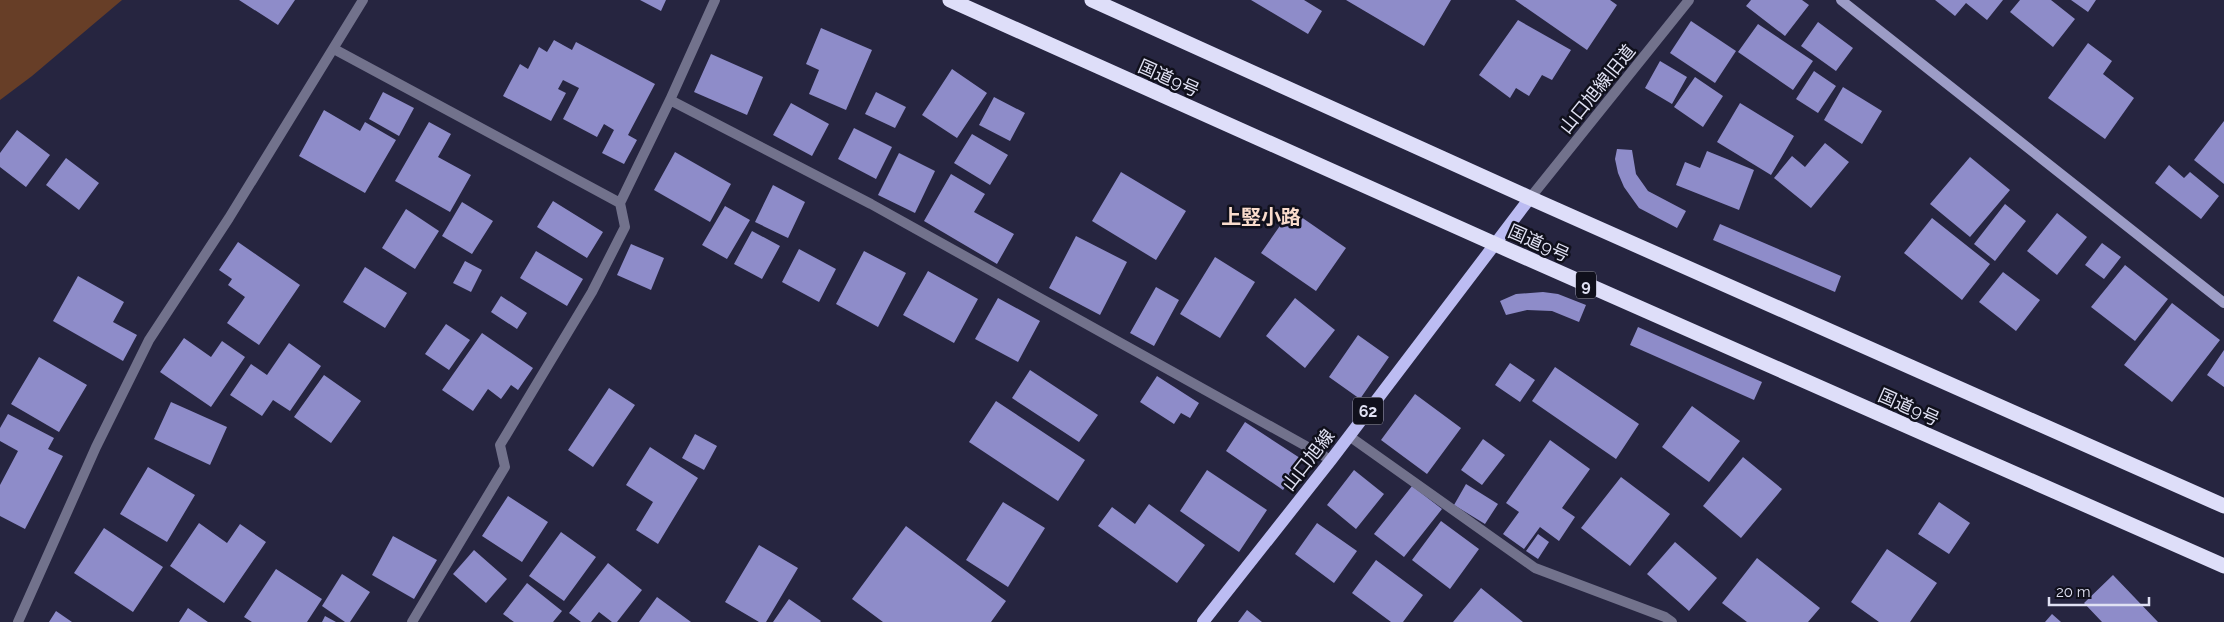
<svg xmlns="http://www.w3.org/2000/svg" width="2224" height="622" font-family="Raleway,'Noto Sans JP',sans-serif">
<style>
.green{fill:#673e27}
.building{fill:#8e8cc9}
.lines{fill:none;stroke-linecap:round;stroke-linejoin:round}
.street{stroke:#72728c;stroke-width:10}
.secondary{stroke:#9c9cc6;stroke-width:10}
.primary{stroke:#bcbcf2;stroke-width:12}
.highway{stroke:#dedef9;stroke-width:15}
.labels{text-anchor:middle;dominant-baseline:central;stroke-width:5;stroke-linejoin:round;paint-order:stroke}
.shield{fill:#10101c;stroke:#a2a2b2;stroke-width:1}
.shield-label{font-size:16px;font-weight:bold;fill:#e0e1f3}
.street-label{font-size:18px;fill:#e0e1f3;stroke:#10101c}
.quarter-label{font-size:20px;font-weight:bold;fill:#fadccc;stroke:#10101c}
</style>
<rect width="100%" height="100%" fill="#262540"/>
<path class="green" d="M0 0H122L32 76 0 100Z"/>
<path class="building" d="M239 0H295L278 25Z
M640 0H666L661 11Z
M1251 0H1304L1322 11 1308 34Z
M1346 0H1451L1424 46Z
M1515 0H1610L1617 5 1587 50Z
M1751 0H1802L1809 5 1785 36 1746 6Z
M1935 0H2003L1987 20 1966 3 1955 16Z
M2020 0H2051L2075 19 2053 47 2010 12Z
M2071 0H2096L2088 12Z
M1518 20 1571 50 1552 80 1542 75 1529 96 1516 88 1510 98 1479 75Z
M1691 21 1736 51 1715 83 1670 53Z
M1818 22 1853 48 1836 71 1801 46Z
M1758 24 1813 61 1793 90 1738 52Z
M821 28 872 50 846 110 809 94 819 70 806 64Z
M554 40 572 50 576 42 655 84 628 135 637 140 624 164 602 153 614 130 604 124 597 137 563 119 579 88 563 80 558 89 566 93 551 121 503 96 520 64 528 69 539 47 547 52Z
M2088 43 2112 61 2103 74 2134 98 2105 139 2048 98Z
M711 54 763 77 747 115 694 92Z
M1660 61 1687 77 1672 104 1645 88Z
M952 69 987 93 957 138 922 115Z
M1814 71 1836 86 1818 113 1796 99Z
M1695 77 1723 96 1703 127 1674 107Z
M1843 87 1882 111 1862 144 1824 120Z
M383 92 414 108 399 136 369 119Z
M876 92 906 107 895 128 865 114Z
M994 97 1025 113 1010 141 979 125Z
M791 103 829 124 812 156 773 135Z
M1740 103 1794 136 1771 175 1717 142Z
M324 110 360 131 365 122 396 140 365 193 299 156Z
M2224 121V184L2194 160Z
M429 122 451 134 438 157 471 175 450 212 395 181Z
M854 128 892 147 876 179 838 159Z
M17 130 50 155 26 187 0 167V153Z
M972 134 1008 155 990 185 954 163Z
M1825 143 1849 162 1811 208 1774 178 1792 156 1805 167Z
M1617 149 1632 150 1636 174 1648 191 1686 211 1677 228 1639 208 1624 187 1618 173 1615 159Z
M1707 151 1754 170 1739 210 1676 185 1685 162 1700 168Z
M675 152 731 184 710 222 654 190Z
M899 153 935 171 915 213 878 195Z
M1970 157 2010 190 1970 237 1930 204Z
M66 158 99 183 79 210 46 185Z
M2169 165 2184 178 2190 172 2219 196 2201 219 2155 183Z
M1121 172 1186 211 1156 260 1092 221Z
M951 174 985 194 974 212 1014 234 997 264 924 221Z
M773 185 805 202 788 238 755 222Z
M553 201 603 232 587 258 537 227Z
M462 202 493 221 472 254 442 236Z
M2005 204 2026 221 1995 261 1974 244Z
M725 206 750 220 727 259 702 245Z
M406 209 439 231 415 269 382 248Z
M1291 210 1346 248 1316 291 1261 253Z
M2057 213 2087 237 2057 275 2027 251Z
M1932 218 1990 264 1962 300 1904 253Z
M1720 224 1841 276 1835 292 1713 240Z
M752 231 780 246 762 279 734 264Z
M1076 236 1127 262 1100 315 1049 288Z
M238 242 300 285 259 345 227 323 245 297 228 285 232 279 219 270Z
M2102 243 2121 257 2104 279 2085 265Z
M631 244 664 258 651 290 617 275Z
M799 249 836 269 819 302 782 282Z
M536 251 583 279 567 306 520 278Z
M864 251 906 273 878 327 836 304Z
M1215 257 1255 282 1220 338 1180 314Z
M465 261 482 270 471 292 453 283Z
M2125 265 2168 299 2135 341 2091 307Z
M365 267 407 293 385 328 343 302Z
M928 271 978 299 954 343 903 315Z
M2003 272 2040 300 2016 331 1979 302Z
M78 276 124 302 113 322 137 335 123 361 53 321Z
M1156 287 1179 300 1154 346 1130 333Z
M1543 292 1558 294 1586 305 1579 322 1552 311 1527 310 1506 315 1500 301 1516 294Z
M501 296 527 313 517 329 491 312Z
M998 298 1040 321 1018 362 975 339Z
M1295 298 1335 330 1305 368 1266 336Z
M2172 303 2220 340 2172 402 2124 365Z
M446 324 470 340 449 370 425 354Z
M1638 327 1762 382 1754 400 1630 345Z
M482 333 533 368 518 390 511 385 501 399 488 389 473 411 442 390Z
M1358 335 1389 357 1360 399 1329 377Z
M184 338 211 357 222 341 245 357 211 407 160 372Z
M289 343 321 366 290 411 273 400 262 416 230 395 251 364 267 375Z
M2224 350V387L2207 375Z
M39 357 87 385 59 432 11 404Z
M1510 363 1535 380 1520 402 1495 385Z
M1555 367 1639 424 1616 459 1532 401Z
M1030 370 1098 415 1079 442 1012 398Z
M324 375 361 401 331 443 294 417Z
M1157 376 1199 403 1190 418 1181 413 1174 424 1140 402Z
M609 388 635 405 593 467 568 450Z
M1415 394 1461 428 1427 474 1381 440Z
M996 401 1085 460 1058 501 969 442Z
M171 402 227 427 210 465 154 439Z
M1692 406 1740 441 1709 482 1662 447Z
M8 414 54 438 48 449 63 456 25 529 0 516V485L18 451 0 441V428Z
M1245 422 1303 460 1283 490 1226 451Z
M695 434 717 446 704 470 682 458Z
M1483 439 1505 455 1482 485 1461 470Z
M1550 440 1590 469 1562 508 1575 517 1559 541 1540 527 1524 549 1503 534 1519 512 1506 503Z
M650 447 698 478 658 544 636 530 653 502 626 485Z
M1743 457 1782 489 1741 538 1703 506Z
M148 467 195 495 167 542 120 514Z
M1207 470 1267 510 1239 552 1180 511Z
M1354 470 1384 494 1356 529 1327 505Z
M1621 477 1670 514 1630 566 1581 528Z
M1466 484 1498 504 1485 524 1454 505Z
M1412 486 1442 509 1404 557 1374 534Z
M508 496 548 522 522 562 482 536Z
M1003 502 1045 528 1008 587 966 560Z
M1939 502 1970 523 1949 554 1918 534Z
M1149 504 1205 545 1177 583 1098 526 1112 507 1135 524Z
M1441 521 1479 549 1450 589 1412 560Z
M199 523 227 543 240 524 266 542 224 603 170 566Z
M1317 523 1357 551 1334 583 1295 554Z
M906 526 1006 601 991 622H883L852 599Z
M104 528 163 567 133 612 74 573Z
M561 532 596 557 564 601 529 576Z
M1538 534 1549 542 1538 559 1526 551Z
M393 536 437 560 414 599 372 575Z
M1675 542 1717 578 1689 611 1647 574Z
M759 545 798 568 766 622H759L725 602Z
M1887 549 1937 583 1910 622H1879L1851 602Z
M474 550 507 579 486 603 453 574Z
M1757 558 1820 608 1808 622H1747L1722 603Z
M1376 560 1423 595 1403 622H1391L1352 593Z
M608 563 642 590 617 622H612L599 612 591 622H581L569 613Z
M276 569 322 599 307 622H252L244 617Z
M342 574 370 592 350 622H345L322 606Z
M2113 575 2158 622H2102L2084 603Z
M527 583 562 611 553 622H514L503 614Z
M1481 588 1523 622H1453Z
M657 597 691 622H639Z
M789 599 821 621 820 622H773Z
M188 608 208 622H179Z
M1247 610 1262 622H1238Z
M56 611 72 622H49Z
M2052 614 2061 622H2045Z
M325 616 336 622H322Z"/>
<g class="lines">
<path class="street" d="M334 49 620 203
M670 100 871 204 1331 460
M1530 198 1689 0
M1349 436 1535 568 1665 617 1672 622
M18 622 96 447 149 340 229 218 363 0
M412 622 505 467 500 445 592 292 625 227 620 203 670 100 715 0"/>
<path class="secondary" d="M1841 0 2224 303"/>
<path class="primary" d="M1203 622 1331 460 1530 198"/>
<path class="highway" d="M950 0 1495 244 2224 566
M1092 0 1530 198 2224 506"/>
</g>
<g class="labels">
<g class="shield">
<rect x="1576" y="271.5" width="20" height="27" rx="4"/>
<rect x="1353" y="397.5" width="30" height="27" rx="4"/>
</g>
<g class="shield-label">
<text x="1586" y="285">9</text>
<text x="1368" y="411">62</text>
</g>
<g class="street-label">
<text transform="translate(1169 78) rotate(24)">国道9号</text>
<text transform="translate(1597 89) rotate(-51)">山口旭線旧道</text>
<text transform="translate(1539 243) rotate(24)">国道9号</text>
<text transform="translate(1909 407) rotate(24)">国道9号</text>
<text transform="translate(1308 460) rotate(-52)">山口旭線</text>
</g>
<g class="quarter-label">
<text x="1261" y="217">上竪小路</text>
</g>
</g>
<path d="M2049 597v8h100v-8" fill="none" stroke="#e0e1f3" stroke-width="2.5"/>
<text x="2056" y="597" font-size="15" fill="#e0e1f3" stroke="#10101c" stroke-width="4" paint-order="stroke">20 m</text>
</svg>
